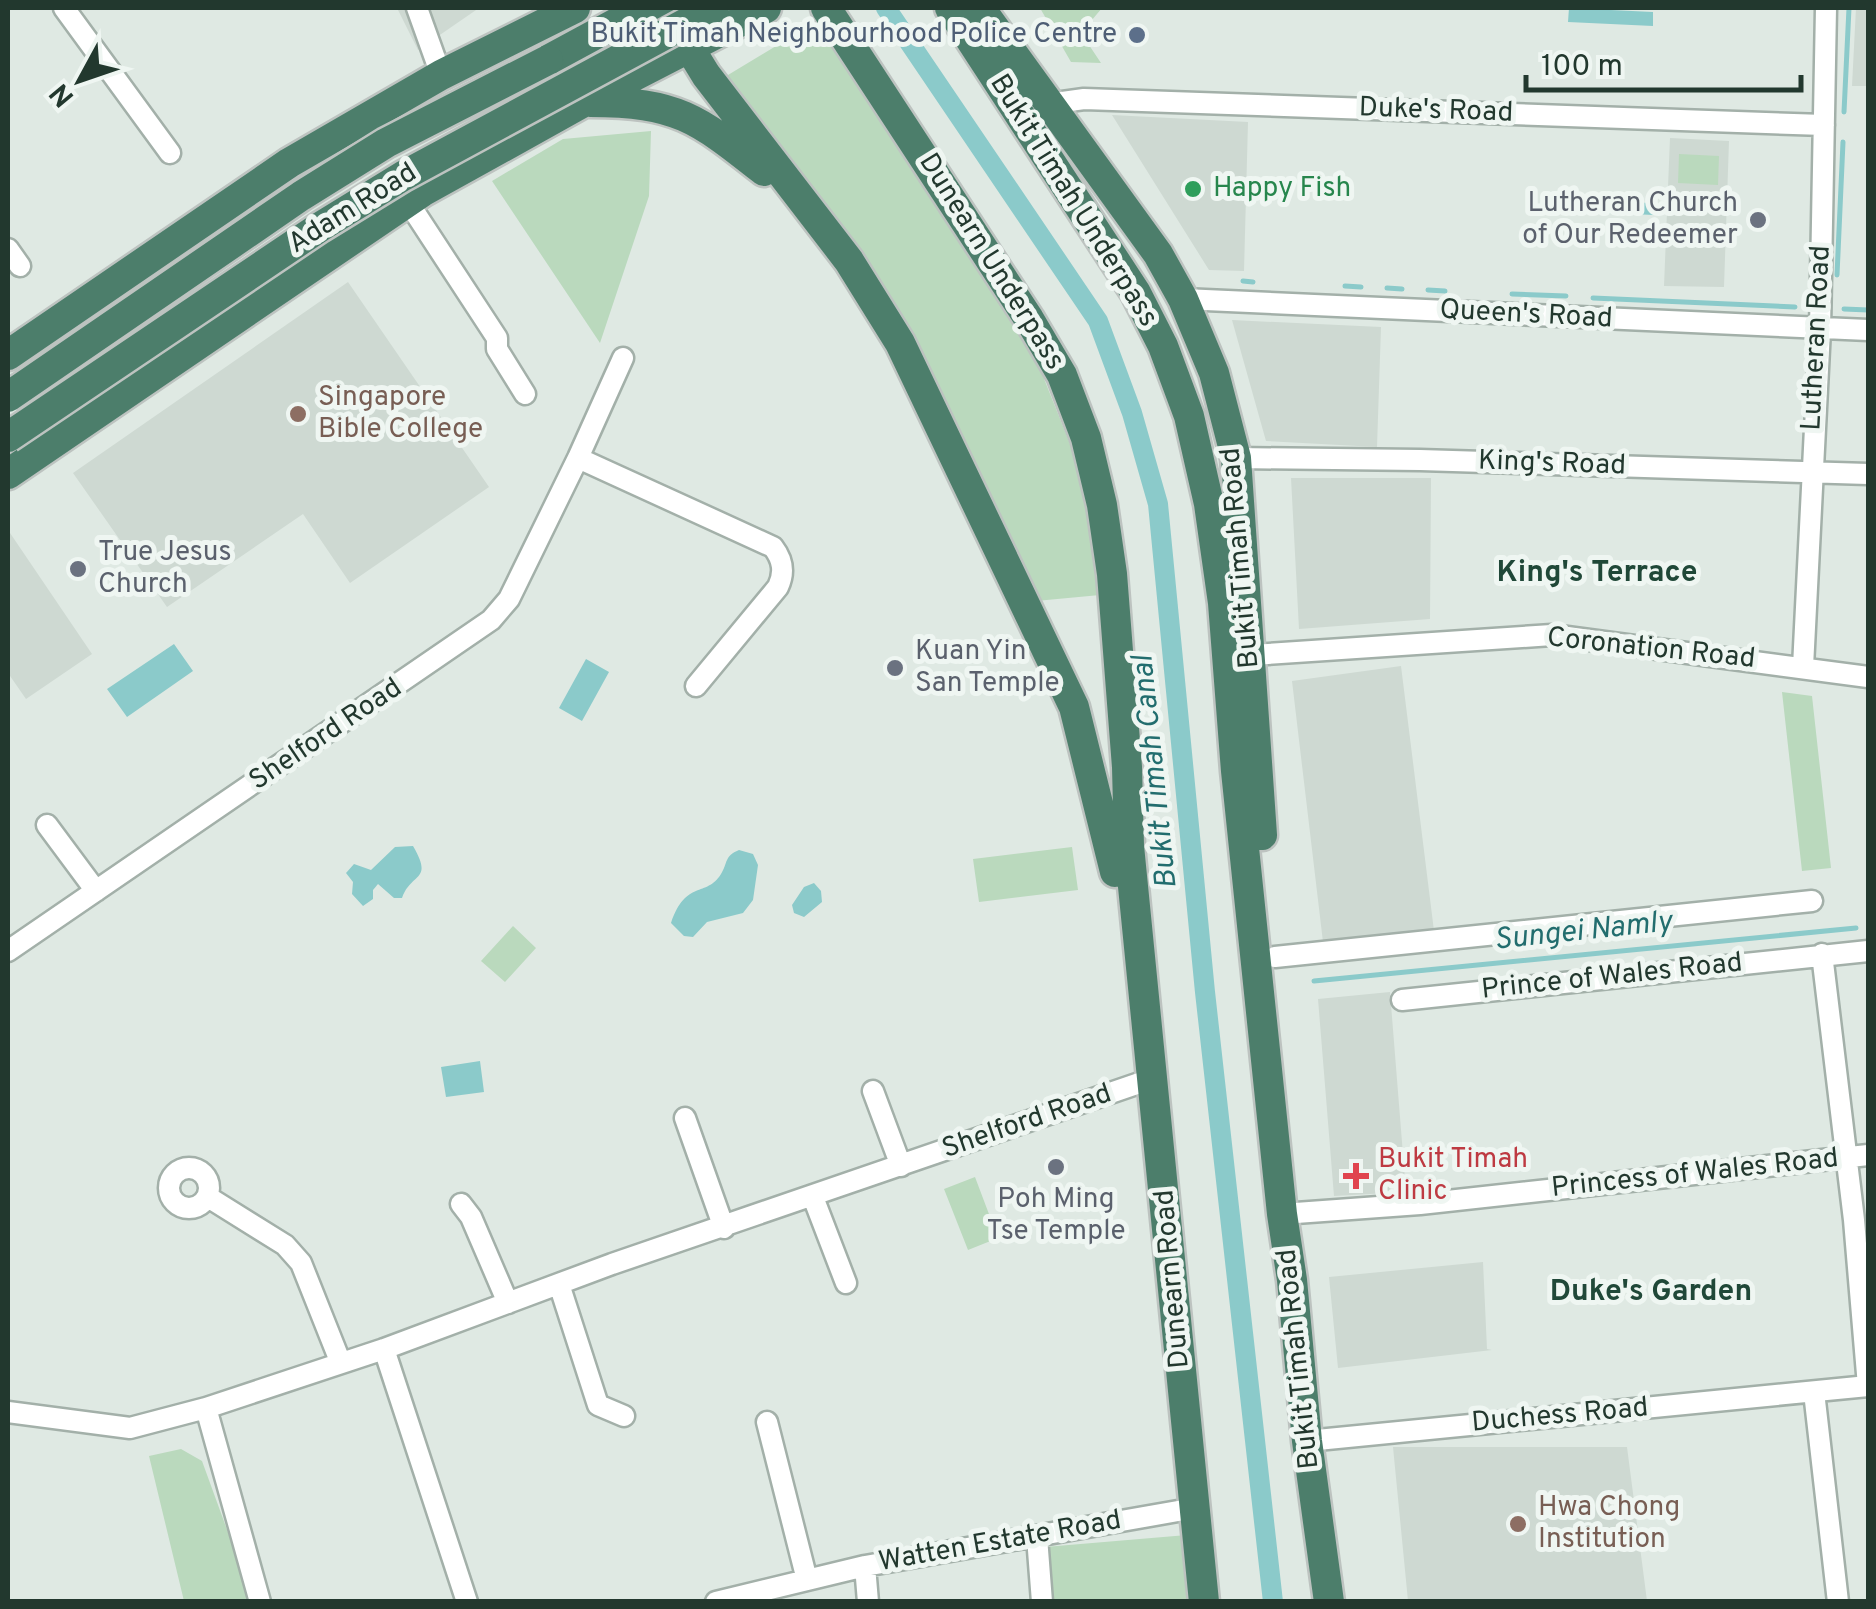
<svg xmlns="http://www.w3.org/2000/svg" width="1876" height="1609" font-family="Overpass,sans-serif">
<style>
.built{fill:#ced9d2}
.green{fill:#bad9bd}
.water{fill:#8bcaca}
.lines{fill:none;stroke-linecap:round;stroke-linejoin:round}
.stream{stroke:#8bcaca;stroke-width:5}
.canal{stroke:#8bcaca;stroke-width:20}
.minor-casing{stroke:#a3b0a9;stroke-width:25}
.trunk-casing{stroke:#bdc3c0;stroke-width:35}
.minor{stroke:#fff;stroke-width:20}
.trunk{stroke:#4c7e6b;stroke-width:30}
.trunk-bridge-casing{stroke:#bdc3c0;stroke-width:35;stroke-linecap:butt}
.trunk-bridge{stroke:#4c7e6b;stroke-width:30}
.service-dot{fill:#5c6f8a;stroke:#eff6f2;stroke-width:4}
.leisure-dot{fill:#2e9e5b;stroke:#eff6f2;stroke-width:4}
.worship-dot{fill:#6b7280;stroke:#eff6f2;stroke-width:4}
.education-dot{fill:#8d6e63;stroke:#eff6f2;stroke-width:4}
.health-dot{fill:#e0444e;stroke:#eff6f2;stroke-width:4}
.labels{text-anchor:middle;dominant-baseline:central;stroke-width:10;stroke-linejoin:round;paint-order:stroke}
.service-label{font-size:28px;fill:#4e5e75;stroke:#eff6f2;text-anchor:end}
.street-label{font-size:28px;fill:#22382e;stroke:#eff6f2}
.leisure-label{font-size:28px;fill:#27864d;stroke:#eff6f2;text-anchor:start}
.worship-label{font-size:28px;fill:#5b616d;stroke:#eff6f2;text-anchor:start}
.education-label{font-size:28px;fill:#785e54;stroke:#eff6f2;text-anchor:start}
.health-label{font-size:28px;fill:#be3a42;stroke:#eff6f2;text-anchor:start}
.neighbourhood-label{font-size:30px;font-weight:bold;fill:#204838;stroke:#eff6f2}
.water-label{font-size:30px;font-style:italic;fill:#226d6e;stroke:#eff6f2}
</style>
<rect width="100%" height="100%" fill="#dfe9e3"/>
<path class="built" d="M397 8H479L418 50Z
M1856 8H1868V86H1852Z
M1112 115 1248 122 1244 271 1209 270Z
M1670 138 1729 141 1724 287 1664 286Z
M348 282 489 487 350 583 303 514 167 607 73 473Z
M1232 320 1381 327 1377 447 1266 441Z
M1291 478H1431L1430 619 1299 629Z
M8 530 92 654 26 699 8 673Z
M1401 666 1434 931 1323 942 1292 681Z
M1390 992 1406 1192 1334 1196 1318 999Z
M1483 1262 1487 1349 1492 1350 1338 1368 1329 1277Z
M1393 1447H1627L1647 1601H1408Z"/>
<path class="green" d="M1040 8H1102L1081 33 1101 63 1071 62Z
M819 20 1035 356 1082 474 1100 595 1036 601 907 336 723 78Z
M651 131 649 196 600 343 492 181 563 139Z
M1679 154 1719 156 1718 185 1678 183Z
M1782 692 1812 696 1831 868 1802 871Z
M1072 847 1078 890 979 902 973 859Z
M513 926 536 948 505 982 481 961Z
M975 1177 998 1238 968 1250 944 1189Z
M181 1449 202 1461 253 1601H184L149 1456Z
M1187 1535 1193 1601H1049L1045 1547Z"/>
<path class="water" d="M1569 8 1653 12V26L1568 22Z
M1580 201 1656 203 1655 215 1580 212Z
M174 644 193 671 127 717 107 689Z
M586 659 609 672 582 721 559 708Z
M413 846C434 882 411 872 402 898H394L378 884 373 890V899L363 906 352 894 353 882 346 873 354 864 371 870 395 847Z
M739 850 753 854 758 865 753 900 743 913 707 922 693 937 684 936 671 923C686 879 706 898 721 874 728 863 724 856 739 850Z
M814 883 821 891 822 902 804 917 794 913 792 905 804 887Z
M480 1061 484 1092 446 1097 441 1067Z"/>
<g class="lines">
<path class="stream" d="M1844 112 1849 8
M1837 275 1843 142
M1243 281 1253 282
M1345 286 1361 287
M1387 288 1402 289
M1428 290 1445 291
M1512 294 1566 296
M1593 298 1795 307
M1844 309 1868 310
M1314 981 1856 928"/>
<path class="canal" d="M886 8 1098 321 1132 413 1158 504 1205 992 1273 1602"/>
<defs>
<path id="minor" d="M64 8 170 153
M417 8 441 75
M1048 104 1084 99 1824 125
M408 202 497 338V349L525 394
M8 249 20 266
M1183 299 1868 330
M578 458 773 547C783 560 785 572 778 587L696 686
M1236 458 1420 460 1868 474
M1252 655 1552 635 1868 677
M1803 667 1820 329 1826 8
M47 825 96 891
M8 951 491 620 509 599 578 458 623 358
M1822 954 1854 1220 1868 1386
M1275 957 1812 901
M1402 1000 1868 951
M873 1091 901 1166
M685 1118 724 1228
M169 1188a20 20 0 1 1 40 0a20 20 0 1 1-40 0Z
M208 1197 285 1245 301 1263 340 1361
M813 1197 846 1283
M461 1204 471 1217 508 1303
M1282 1214 1420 1204 1868 1155
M559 1284 598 1405 624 1416
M384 1349 467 1602
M1814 1392 1838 1602
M206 1408 260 1602
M8 1412 130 1428 206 1408 384 1349 612 1264 1154 1078
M767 1422 807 1580
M1307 1441 1868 1386
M1037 1537 1042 1602
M865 1566 868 1602
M716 1602 865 1566 1195 1508"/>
<path id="trunk" d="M665 8 706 75 849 261 900 343 1074 707 1115 872
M826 8 1029 319 1062 375 1086 438 1102 505 1112 574 1127 767 1129 846 1204 1602
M950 8 1136 293 1163 346 1189 416 1209 504 1223 603 1236 771 1282 1214 1292 1280 1307 1441 1329 1602
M980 8 1158 254 1183 299 1214 373 1236 458 1262 835
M548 60 644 8
M590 102C677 102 697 118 764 171
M8 355 289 163 441 75 575 8
M8 474 422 192 584 102 766 8"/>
</defs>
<use href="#minor" class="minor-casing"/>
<use href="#trunk" class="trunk-casing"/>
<use href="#minor" class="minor"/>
<use href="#trunk" class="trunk"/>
<defs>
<path id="trunk-bridge" d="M8 397 301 196 386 143 548 60
M8 437 320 227 403 176 714 8"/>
</defs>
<use href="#trunk-bridge" class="trunk-bridge-casing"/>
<use href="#trunk-bridge" class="trunk-bridge"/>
</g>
<circle class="service-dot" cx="1137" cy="35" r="10"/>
<circle class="leisure-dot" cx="1193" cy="189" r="10"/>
<g class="worship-dot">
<circle cx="1758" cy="220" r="10"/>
<circle cx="78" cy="569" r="10"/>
<circle cx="895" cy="668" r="10"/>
<circle cx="1056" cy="1167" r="10"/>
</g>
<g class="education-dot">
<circle cx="298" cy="414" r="10"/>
<circle cx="1518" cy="1524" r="10"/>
</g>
<path class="health-dot" d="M1351 1161h10v10h10v10h-10v10h-10v-10h-10v-10h10z"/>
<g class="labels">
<g class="service-label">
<text x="1117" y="35">Bukit Timah Neighbourhood Police Centre</text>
</g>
<g class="street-label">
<text transform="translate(1436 111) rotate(2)">Duke's Road</text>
<text transform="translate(1073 201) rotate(58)">Bukit Timah Underpass</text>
<text transform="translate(353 209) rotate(-32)">Adam Road</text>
<text transform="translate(991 262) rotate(58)">Dunearn Underpass</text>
<text transform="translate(1526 315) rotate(3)">Queen's Road</text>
<text transform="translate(1817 338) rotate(-87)">Lutheran Road</text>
<text transform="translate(1552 464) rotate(2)">King's Road</text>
<text transform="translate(1241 558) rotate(-95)">Bukit Timah Road</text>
<text transform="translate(1651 649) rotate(6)">Coronation Road</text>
<text transform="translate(326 735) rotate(-34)">Shelford Road</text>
<text transform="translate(1612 977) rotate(-6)">Prince of Wales Road</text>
<text transform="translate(1027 1122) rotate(-19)">Shelford Road</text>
<text transform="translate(1695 1174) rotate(-6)">Princess of Wales Road</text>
<text transform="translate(1173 1279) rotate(-95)">Dunearn Road</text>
<text transform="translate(1299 1359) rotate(-96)">Bukit Timah Road</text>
<text transform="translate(1560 1416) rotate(-5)">Duchess Road</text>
<text transform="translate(1000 1542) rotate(-10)">Watten Estate Road</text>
</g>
<g class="leisure-label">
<text x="1213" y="189">Happy Fish</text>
</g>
<g class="worship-label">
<text x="1738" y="204" text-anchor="end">Lutheran Church<tspan x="1738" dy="32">of Our Redeemer</tspan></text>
<text x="98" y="553">True Jesus<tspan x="98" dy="32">Church</tspan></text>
<text x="915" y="652">Kuan Yin<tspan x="915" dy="32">San Temple</tspan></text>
<text x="1056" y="1200" text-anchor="middle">Poh Ming<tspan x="1056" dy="32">Tse Temple</tspan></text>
</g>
<g class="education-label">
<text x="318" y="398">Singapore<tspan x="318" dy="32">Bible College</tspan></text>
<text x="1538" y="1508">Hwa Chong<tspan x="1538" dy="32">Institution</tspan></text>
</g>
<g class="health-label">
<text x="1378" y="1160">Bukit Timah<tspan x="1378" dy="32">Clinic</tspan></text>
</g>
<g class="neighbourhood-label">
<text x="1597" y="573">King's Terrace</text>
<text x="1651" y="1292">Duke's Garden</text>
</g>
<g class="water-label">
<text transform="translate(1156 772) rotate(-96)">Bukit Timah Canal</text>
<text transform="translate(1583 932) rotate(-6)">Sungei Namly</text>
</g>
</g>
<rect width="1876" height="1609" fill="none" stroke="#22382e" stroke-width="20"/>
<g transform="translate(80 80) rotate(230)" stroke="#eff6f2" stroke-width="8" paint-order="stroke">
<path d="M0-8L18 38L0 25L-18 38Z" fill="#22382e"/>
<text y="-15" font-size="28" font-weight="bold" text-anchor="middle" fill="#22382e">N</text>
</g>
<path d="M1526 75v15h275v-15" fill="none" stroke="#22382e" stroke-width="5"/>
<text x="1541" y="75" font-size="30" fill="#22382e" stroke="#eff6f2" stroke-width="8" paint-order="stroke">100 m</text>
</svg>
